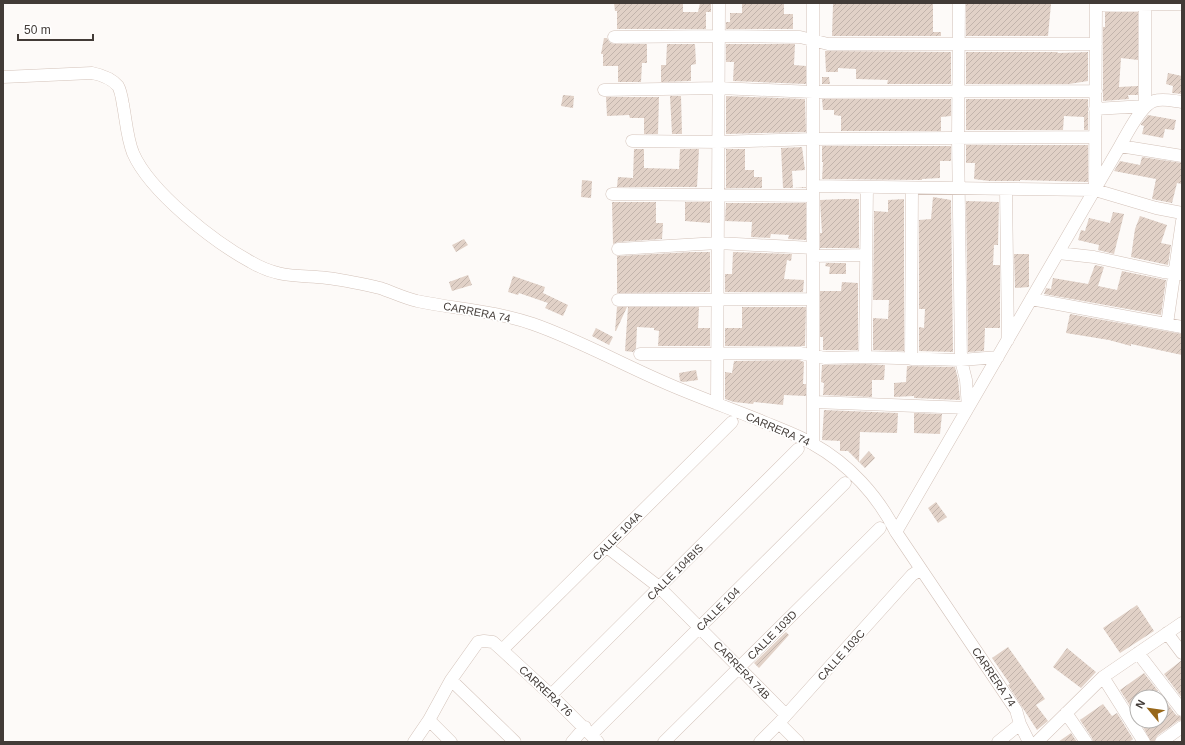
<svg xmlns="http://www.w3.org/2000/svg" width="1185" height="745" font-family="Arial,sans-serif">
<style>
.building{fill:url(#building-hatch)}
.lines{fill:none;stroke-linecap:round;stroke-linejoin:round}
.minor-casing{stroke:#d3c2b9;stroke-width:13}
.minor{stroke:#fff;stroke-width:12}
.labels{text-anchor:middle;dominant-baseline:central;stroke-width:3.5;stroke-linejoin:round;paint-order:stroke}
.street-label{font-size:11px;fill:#423b37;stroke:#fff}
</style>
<defs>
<pattern id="building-hatch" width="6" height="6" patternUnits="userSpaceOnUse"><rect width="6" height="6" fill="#e1d1c7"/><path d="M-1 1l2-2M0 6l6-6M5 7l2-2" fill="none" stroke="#c2b4ac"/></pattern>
</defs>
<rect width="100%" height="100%" fill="#fdfaf8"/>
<path class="building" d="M614 3H683V12H698L700 3H707L711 4V12H706V29H617V11H615Z
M742 3H784V14H793V29H726V22H730V13H742Z
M894 3H933V32H941V36H832L833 4Z
M966 3 993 4V3L1051 4 1048 36H966Z
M1105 12H1138V60L1121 58 1119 87 1138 86V95H1128L1129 99 1103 101V27H1105Z
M604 38H607L610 43 614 44H647V63H642L641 82H618V66H603V54H601Z
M667 44H695L696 64 691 65V81L661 82V65H666Z
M726 44H795L794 65 806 66V84L733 81 734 62H726Z
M825 51 951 52V84H887L888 80 856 79V69L838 68V72H826Z
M966 52H1058L1057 53 1088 52V81L1069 84H966Z
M1168 73 1182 76V94L1172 93 1173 86 1166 84Z
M822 77H829L830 84H822Z
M563 95 574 96 573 108 561 106Z
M670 96H681L682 134H672Z
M726 96 805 99 806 132 726 134Z
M606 97H659L658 134H644V118H630L629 115 607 116Z
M822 99H951V116L941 117V131H841V116L834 115V110H823Z
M966 99H1088V130H1084V117L1064 116 1063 130H966Z
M1148 115 1176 120 1174 130 1165 129 1163 138 1142 134 1144 126 1141 125V124Z
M966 145H1088V182L1020 180V181H989L974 179 975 163H966Z
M822 146H951V161H940V178L922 179V180L822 179 823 162H822Z
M802 147 805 170 792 171 793 188 806 187V188H783L781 148Z
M634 149H644V168L679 169 680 149H699L697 187H617L618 177 633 178Z
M726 149H745V170H754V177H762V188H726Z
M1142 157 1182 163V184L1177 183 1172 203 1152 199 1156 179 1114 171 1120 161 1140 165Z
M582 180 592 181 591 198 581 197Z
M933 197 951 200 953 352 919 351V327L924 328 925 309H919V220L931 219Z
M842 199H859V248H820V233H822L820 200Z
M904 199V351L873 350V318L888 319 889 300H873L874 211 888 212V200Z
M966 201 999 202 998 245H994L993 265H1000V328H985L984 351 968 352Z
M612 202H656V223H663L662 239 618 242 613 244Z
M685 202H710V223L685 221Z
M726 203H806V240L788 239 789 235 771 234 770 238 751 237 752 222 725 221Z
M1113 212 1124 214 1114 254 1098 250 1099 245 1078 240 1081 230 1085 231 1089 218 1110 223Z
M1140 216 1167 225 1161 243 1171 245 1168 265 1131 257 1135 229Z
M464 239 468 245 456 252 452 245Z
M692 252H710V292L617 293V256Z
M733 252 792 254 791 261 787 260 784 279 804 280 803 292H725V274H732Z
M1014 254H1029V287L1015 288Z
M826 263H846V274H829L830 267 825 266Z
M1095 265 1104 267 1098 286 1117 290 1122 271 1166 280 1161 315 1044 294 1046 288 1051 289 1053 278 1088 284Z
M468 275 472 285 452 291 449 282Z
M513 276 545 287 543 293 568 305 563 316 545 308 548 303 519 293 518 295 508 292Z
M842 282 858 283V350H823V337H820V291H841Z
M617 307H627L616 331H615Z
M628 307H699L698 328H710V346H658L659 331 654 330V328L637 327 636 348 633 352 625 351Z
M742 307H806L805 346H725V328H742Z
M1070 314 1182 334V355L1131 344V346L1109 340 1066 333Z
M596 328 613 337 609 345 592 336Z
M799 360 804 362 803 384H806V396L784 395 783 405 754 402 753 404 734 402 725 399V372L732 373 734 361Z
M865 364 885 365 884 380H872V397L823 395 824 383 821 382 822 365Z
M907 366 955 367 958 379 960 400 914 398V396L894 397V383L906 382Z
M696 370 698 380 683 382 680 381 679 373Z
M824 410 898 413 897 433 860 432 859 462 869 451 875 458 865 468 848 451H840V441L822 440Z
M914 413 942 414 940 434 914 433Z
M936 502 947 517 938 523 928 508Z
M1137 605 1154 631 1120 653 1103 628Z
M786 632 789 635 759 668 754 663Z
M1008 647 1045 699 1036 705 1048 721 1037 730 1008 685 1010 684 992 658Z
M1067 648 1096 672 1081 688 1053 667Z
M1182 660V698L1164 674Z
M1144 673 1158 691 1151 696 1150 694 1145 697H1137V717L1120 690Z
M1161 695 1176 715 1182 717V720L1178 721 1157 736 1154 742H1151L1140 721H1161Z
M1103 704 1112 716 1117 713 1133 739 1129 742H1093L1092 738 1080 720Z
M1071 733 1077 742H1058Z"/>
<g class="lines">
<defs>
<path id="minor" d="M813 3V444
M1096 5 1182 4
M614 37 719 36 800 37 828 44H1096
M3 77 92 73C102 75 111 78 118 86 121 91 122 99 123 105 126 120 127 138 133 153 150 192 214 242 251 262 278 278 297 275 327 278 345 280 362 284 380 288 392 292 404 298 417 301 456 309 495 311 533 324 579 340 623 365 668 384 698 397 729 408 759 420 777 428 796 434 813 444 849 464 878 496 896 532L1016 710 1020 724 1029 742
M604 90 719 88 813 92 1096 91
M1095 109 1145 106V3
M632 141 719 142 813 139 1095 137
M1120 146 1182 156
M813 186 1095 190 1156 208 1182 213
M1006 189 1008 340
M1095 189 1096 3
M612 194 813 196
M618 249 718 243 813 248
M1058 253 1094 257 1163 272 1182 274
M813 256 866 255
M1031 299 1182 327
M618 300 813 299
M1167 324 1182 221
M640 354 800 353 825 358 865 357 961 360 998 357
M865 357 867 187
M911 359 912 188
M814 402 968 408 966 380 961 360 958 138 959 3
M717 404 719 3
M896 532 1120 146C1127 134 1141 105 1154 101 1163 98 1173 101 1182 102
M607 547 659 587 786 715
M1167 633 1182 653
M502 650 732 422
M1138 653 1182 710
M1103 677 1144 742
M451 680 515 742
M551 695 798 449
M1066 713 1086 742
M429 720 451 742
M779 723 798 742
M591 735 845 483
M414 742 429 720 451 680 478 642 484 641 493 642 502 650 551 695 598 742
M572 742 585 727
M664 742 880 528
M760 742 779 723 912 575 921 569
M998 742 1020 724
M1037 742 1103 677 1182 623
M1161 742 1182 727"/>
</defs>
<use href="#minor" class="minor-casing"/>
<use href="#minor" class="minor"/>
</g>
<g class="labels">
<g class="street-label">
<text transform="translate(477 312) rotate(11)">CARRERA 74</text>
<text transform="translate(778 429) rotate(23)">CARRERA 74</text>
<text transform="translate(617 536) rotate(-45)">CALLE 104A</text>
<text transform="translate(675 572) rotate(-45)">CALLE 104BIS</text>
<text transform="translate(718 609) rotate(-45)">CALLE 104</text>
<text transform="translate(772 635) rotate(-45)">CALLE 103D</text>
<text transform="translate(841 655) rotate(-48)">CALLE 103C</text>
<text transform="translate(742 670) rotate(46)">CARRERA 74B</text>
<text transform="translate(994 677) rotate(56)">CARRERA 74</text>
<text transform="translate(546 691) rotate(43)">CARRERA 76</text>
</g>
</g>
<rect width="1185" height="745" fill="none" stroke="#423b37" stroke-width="8"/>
<g transform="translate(1149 709) rotate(299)"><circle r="19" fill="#ffffff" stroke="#b3b1af"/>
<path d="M0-3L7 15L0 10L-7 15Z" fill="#986719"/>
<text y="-6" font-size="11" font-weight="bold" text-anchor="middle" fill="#423b37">N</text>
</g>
<path d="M18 34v6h75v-6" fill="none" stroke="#423b37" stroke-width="2"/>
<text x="24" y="34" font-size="12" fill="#423b37" stroke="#ffffff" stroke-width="3" paint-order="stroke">50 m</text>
</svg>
